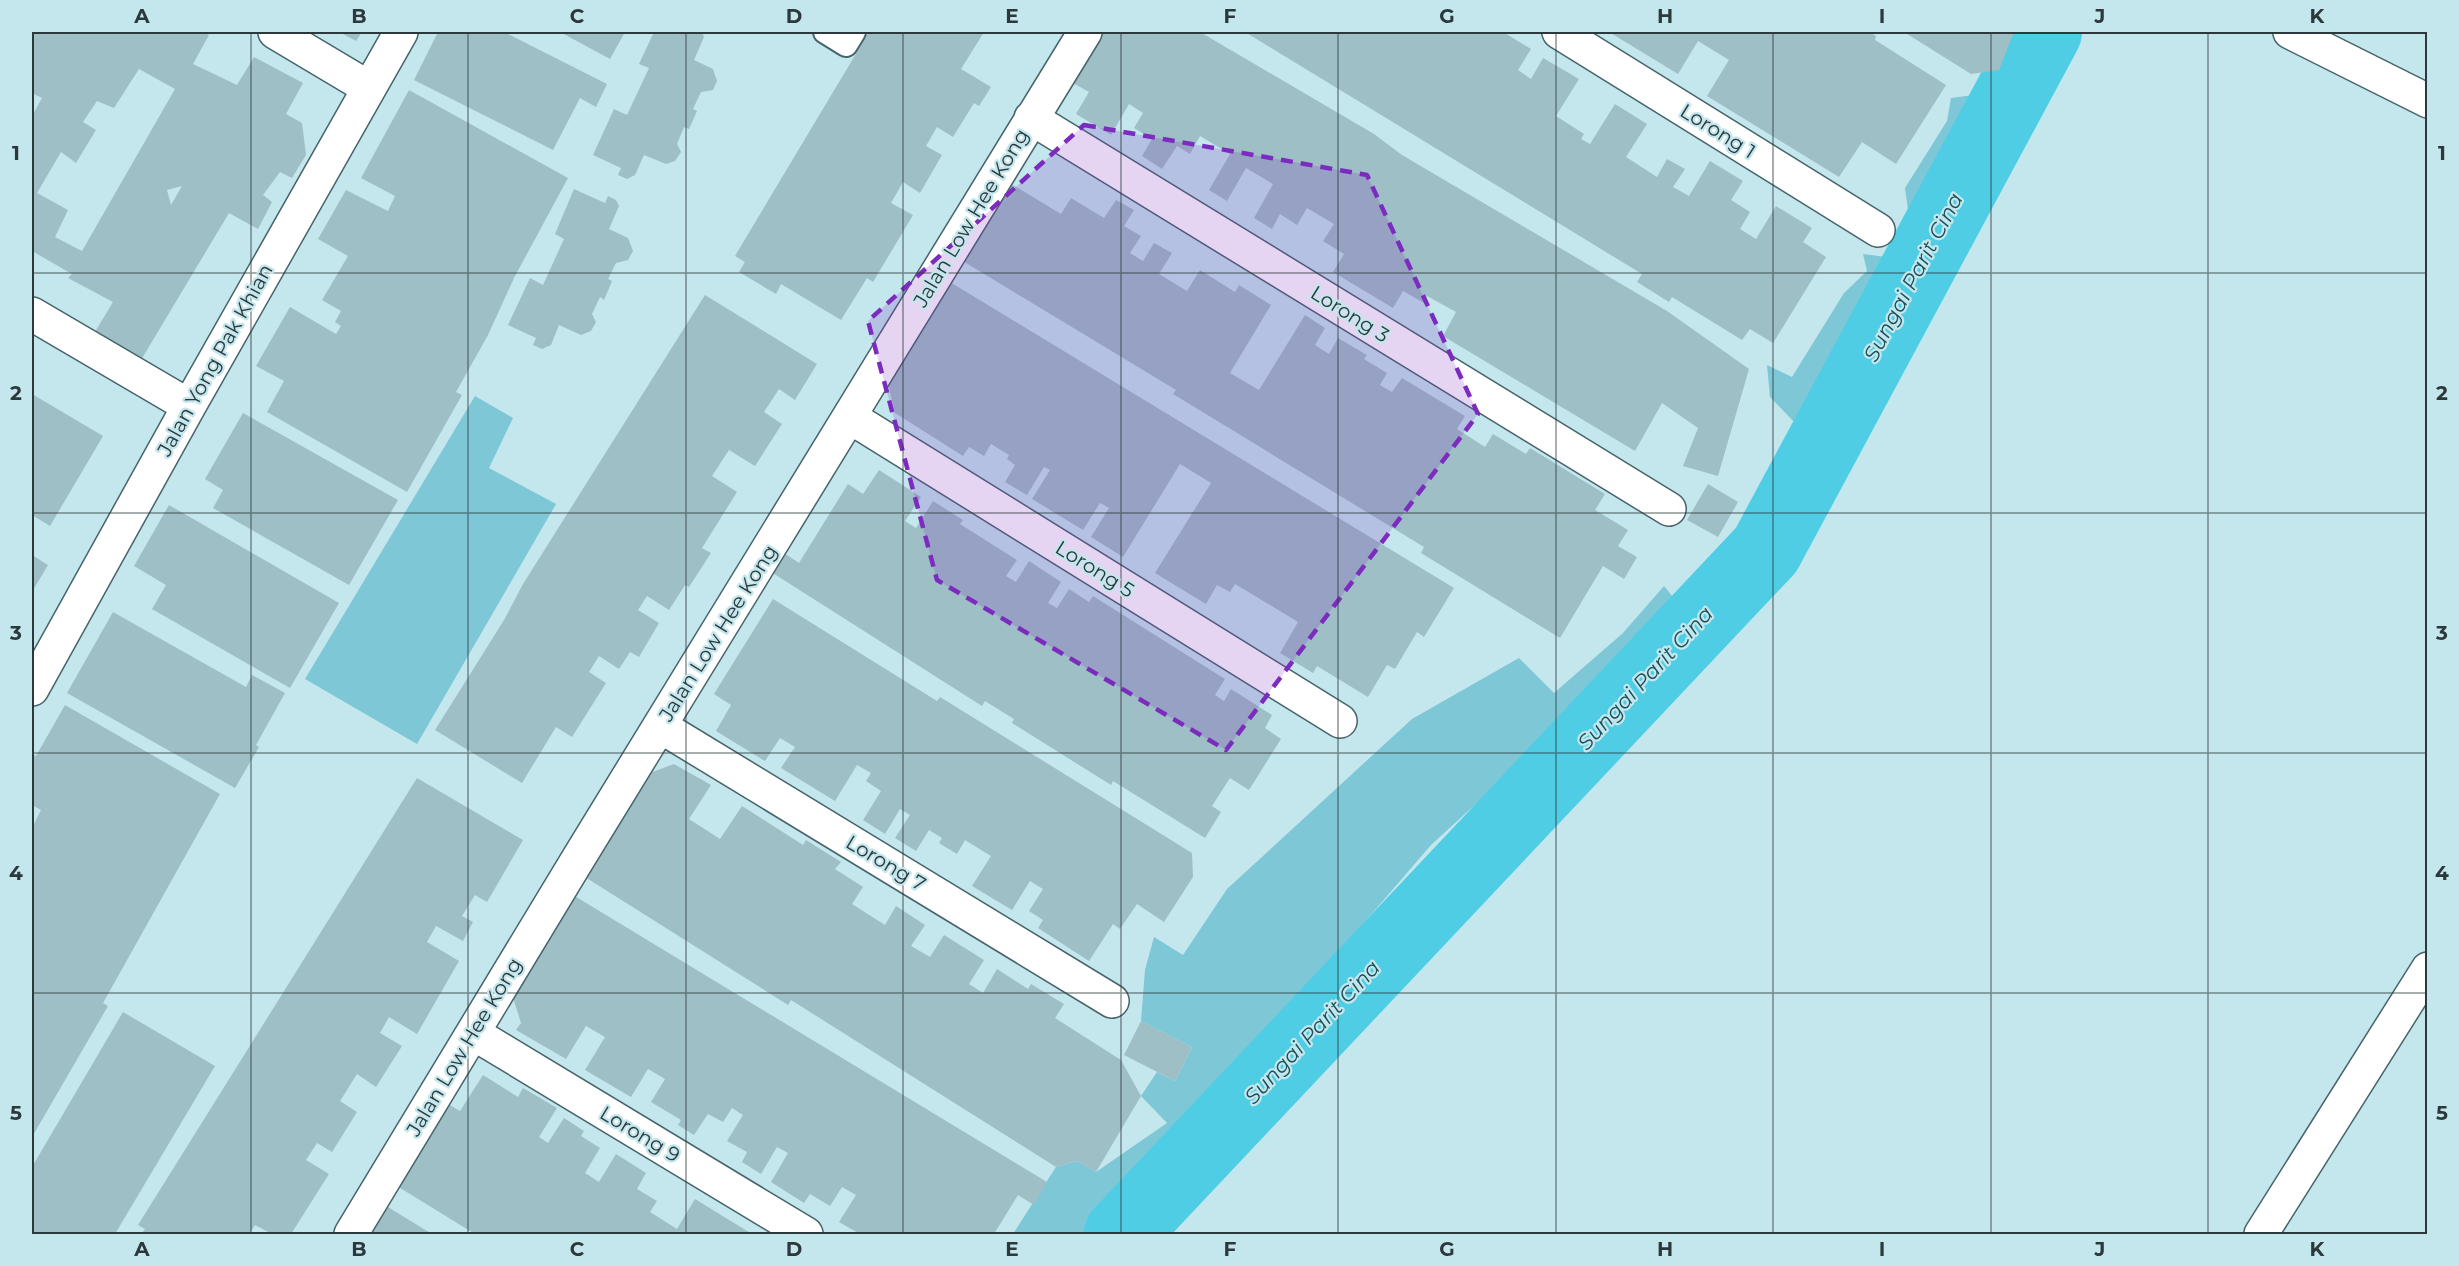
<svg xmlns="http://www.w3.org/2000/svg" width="2459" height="1266" font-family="Montserrat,sans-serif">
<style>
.green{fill:#7ec7d6}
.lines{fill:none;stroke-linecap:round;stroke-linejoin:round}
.river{stroke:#4ecde4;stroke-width:74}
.building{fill:#9ebfc5;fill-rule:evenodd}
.service-casing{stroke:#46646a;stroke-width:26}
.minor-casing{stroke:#46646a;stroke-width:36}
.secondary-casing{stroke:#46646a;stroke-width:36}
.service{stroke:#fff;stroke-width:22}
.minor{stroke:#fff;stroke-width:33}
.secondary{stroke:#fff;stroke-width:33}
.marked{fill:#7b2cbf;fill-opacity:0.2;stroke:#7b2cbf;stroke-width:4.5;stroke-dasharray:12 8;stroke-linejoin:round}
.grid{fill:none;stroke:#2b393c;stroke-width:1.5;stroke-opacity:0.55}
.labels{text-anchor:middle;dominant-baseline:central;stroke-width:4.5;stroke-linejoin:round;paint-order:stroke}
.street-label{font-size:20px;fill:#2b393c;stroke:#c4e6ed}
.water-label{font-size:21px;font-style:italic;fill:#194f59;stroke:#c4e6ed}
.neatline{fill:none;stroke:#2b393c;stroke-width:2}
.grid-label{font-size:20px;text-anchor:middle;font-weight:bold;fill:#2b393c}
</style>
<rect width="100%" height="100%" fill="#c4e6ed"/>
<path class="green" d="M1996 92 2001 101 1863 330 1798 426 1770 397 1767 365 1792 377 1844 293 1867 271 1863 254 1886 257C1913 231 1910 224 1905 188L1947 121 1951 98Z
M475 396 513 418 489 468 556 504 417 744 305 679Z
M1664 586 1681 607 1605 686 1431 845 1220 1090 1088 1234H1013L1056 1167 1077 1161 1096 1172 1167 1123 1141 1096 1157 1072 1175 1081 1192 1047 1141 1021 1145 970 1154 937 1183 955 1227 889 1412 719 1519 658 1554 693 1623 633Z"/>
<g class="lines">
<path class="river" d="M1121 1234 1766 550 2045 32"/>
</g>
<path class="building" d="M32 32H203L209 35 193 64 237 85 254 57 303 83 286 114 302 123 306 155 292 178 280 172 263 195 272 202 258 229 229 213 141 360 95 332 113 302 68 278 72 274 32 251V116L42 98 32 93ZM139 69 175 89 82 251 55 237 68 210 37 193 61 152 76 163 96 130 83 122 97 101 114 108ZM182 186 171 205 167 190Z
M339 32H362L356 41Z
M438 32H504L607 84 596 107 580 98 553 150 414 80Z
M560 32H625L610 59Z
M654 32H685L689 34 690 32H702L704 37 694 60 713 69 717 81 713 90 701 92 693 109 697 111 689 129 684 127 677 144 681 152 675 161 666 164 644 155 635 175 627 179 618 175 621 168 593 155 614 109 627 115 649 68 639 64Z
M869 32H984L961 69 991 87 979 106 974 103 953 137 937 127 926 146 942 155 920 193 903 182 891 203 913 215 873 282 867 278 841 320 781 284 776 294 739 272 745 262 735 256Z
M1095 32H1200L1374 134 1402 155 1667 311 1749 369 1718 476 1683 466 1698 428 1662 403 1635 451 1443 336 1456 312 1427 296 1424 303 1403 291 1393 308 1333 272 1344 254 1323 241 1334 224 1307 208 1297 225 1280 214 1272 229 1254 218 1273 184 1246 168 1227 201 1209 190 1230 154 1200 136 1190 154 1177 146 1162 169 1142 156 1152 139 1134 128 1143 113 1129 104 1111 135 1076 114 1089 92 1066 79Z
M1245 32H1503L1531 49 1518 70 1531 79 1543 58 1579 79 1556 116 1584 134 1581 139 1590 144 1615 104 1647 124 1626 157 1657 177 1667 159 1685 169 1673 187 1689 196 1710 161 1743 181 1731 200 1750 212 1740 229 1756 239 1776 206 1812 228 1803 242 1826 257 1773 343 1750 329 1742 340 1672 297 1669 302 1637 282 1642 274Z
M1609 32H1869L1876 36 1875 40 1946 85 1896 164 1862 142 1839 177 1707 96 1729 60 1698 41 1678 74Z
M1904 32H2014L1999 70 1971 74Z
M409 90 568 178 514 278 488 335 456 392 462 395 407 492 267 412 284 381 256 366 290 307 336 334 341 326 335 322 341 311 322 300 348 256 318 239 346 190 388 211 395 196 361 178Z
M1003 179 1061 214 1071 198 1104 218 1116 200 1134 210 1124 226 1141 236 1130 253 1143 261 1154 243 1172 253 1159 274 1187 291 1200 270 1235 292 1239 285 1271 305 1230 373 1259 390 1305 315 1325 328 1315 345 1329 354 1338 338 1367 355 1364 359 1387 373 1380 385 1392 392 1402 378 1465 416 1457 429 1485 447 1493 434 1526 454 1530 448 1605 494 1595 510 1628 530 1618 546 1637 557 1624 579 1603 566 1560 638 1421 553 1424 547 1173 394 1176 390 956 257Z
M574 189 605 203 608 196 616 200 619 206 609 229 628 238 633 251 628 260 616 263 608 279 612 281 604 300 600 297 592 314 596 322 591 331 581 335 559 325 551 345 542 349 533 345 536 338 508 325 530 278 543 285 564 239 555 234Z
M945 279 1454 588 1424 637 1417 632 1395 669 1387 665 1368 697 1317 666 1313 673 1280 653 1298 622 1235 584 1230 592 1217 585 1206 604 1155 573 1211 483 1180 464 1123 557 1091 537 1109 508 1100 503 1083 530 1032 499 1050 470 1044 467 1027 495 1005 482 1015 465 1007 459 1009 455 991 444 984 456 969 447 963 456 895 413 886 376Z
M705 295 817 364 795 400 779 389 764 412 782 424 755 466 729 450 712 476 737 492 702 548 711 553 689 587 685 585 669 610 647 596 638 610 659 623 639 657 630 652 619 669 599 656 589 672 606 683 572 737 556 727 522 783 435 730 504 620 523 584Z
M32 394 103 436 50 526 32 515Z
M243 413 398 500 349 585 213 508 223 490 205 479Z
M879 470 921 497 905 521 916 528 933 501 963 520 960 524 1017 560 1006 576 1016 582 1029 561 1061 582 1048 603 1057 608 1069 589 1089 602 1093 596 1225 679 1215 695 1224 701 1231 689 1272 715 1265 728 1281 739 1249 790 1230 778 1212 806 1221 812 1205 838 1113 781 1111 785 1012 723 1014 719 985 701 982 706 768 570 781 551 799 563 848 484 863 494Z
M1708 484 1738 502 1718 537 1687 520Z
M169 505 339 603 290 688 152 609 166 585 134 566Z
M32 555 48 565 32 592Z
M773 599 937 701 940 697 1192 853 1193 877 1164 922 1137 904 1120 929 1113 924 1089 961 1038 928 1043 920 1029 911 1043 889 1030 881 1012 910 972 886 991 856 965 840 957 854 939 843 942 838 929 830 916 851 895 838 910 815 900 809 885 834 863 820 881 791 866 781 871 773 857 765 835 801 781 768 795 747 780 738 765 761 716 731 731 705 714 694Z
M113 612 246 687 252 675 285 693 256 745 259 747 235 788 67 693Z
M65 705 220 794 103 1003 108 1006 32 1137V828L41 810 32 805V754L36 756Z
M674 764 711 785 689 819 720 839 742 806 803 845 806 840 841 862 835 869 863 887 852 904 885 925 896 906 925 925 911 946 930 957 944 935 984 960 969 984 983 993 997 969 1028 989 1031 984 1064 1004 1055 1018 1121 1060 1141 1096 1096 1172 1077 1161 1056 1167 791 1000 788 1005 577 872 636 778Z
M417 778 523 840 487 902 475 895 462 916 473 922 463 941 436 926 427 942 459 961 417 1034 389 1017 380 1033 402 1046 376 1087 357 1074 340 1101 357 1112 332 1152 317 1143 306 1160 329 1174 291 1234H272L255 1225 249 1234H141L145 1229 138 1225Z
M568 892 1047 1182 1034 1205 1018 1195 994 1234H860L839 1222 856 1195 842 1187 830 1206 810 1194 804 1203 771 1182 788 1153 777 1147 761 1174 742 1162 747 1152 727 1141 743 1115 732 1108 723 1122 708 1114 694 1135 678 1125 681 1120 651 1102 665 1079 648 1069 631 1097 585 1070 605 1037 586 1026 566 1059 516 1030 521 1023 510 988Z
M123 1012 215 1066 115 1234H32V1167Z
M1141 1021 1192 1047 1175 1081 1124 1055Z
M483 1075 518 1097 523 1088 557 1108 539 1137 548 1143 564 1118 584 1131 581 1136 600 1148 585 1173 599 1182 616 1154 646 1173 637 1189 657 1201 650 1212 677 1229 695 1199 752 1234H475L392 1183 443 1101 460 1111Z
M383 1204 432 1234H376L368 1229Z"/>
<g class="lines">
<defs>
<path id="service" d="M825 32 846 45 854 32"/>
<path id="minor" d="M275 32 369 88
M1559 32 1878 230
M1031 118 1669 509
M32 314 189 406
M850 417 1340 721
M32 689 189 406 401 32
M660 726 1112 1001
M473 1033 806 1234
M351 1234 578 859 1085 32
M2261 1234 2428 969"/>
<path id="secondary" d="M2290 32 2428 101"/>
</defs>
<use href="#service" class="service-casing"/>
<use href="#minor" class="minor-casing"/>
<use href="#secondary" class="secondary-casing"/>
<use href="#service" class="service"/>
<use href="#minor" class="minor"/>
<use href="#secondary" class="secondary"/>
</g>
<path class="marked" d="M1084 125 1367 175 1478 414 1226 750 937 580 868 321Z"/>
<path class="grid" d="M251 32V1234M468 32V1234M686 32V1234M903 32V1234M1121 32V1234M1338 32V1234M1556 32V1234M1773 32V1234M1991 32V1234M2208 32V1234M32 273H2428M32 513H2428M32 753H2428M32 993H2428"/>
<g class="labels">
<g class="street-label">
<text transform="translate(1718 131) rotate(32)">Lorong 1</text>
<text transform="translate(971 218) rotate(-59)">Jalan Low Hee Kong</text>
<text transform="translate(1350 314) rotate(32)">Lorong 3</text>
<text transform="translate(215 360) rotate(-61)">Jalan Yong Pak Khian</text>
<text transform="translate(1095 569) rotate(32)">Lorong 5</text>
<text transform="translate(718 633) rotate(-58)">Jalan Low Hee Kong</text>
<text transform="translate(886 863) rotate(31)">Lorong 7</text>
<text transform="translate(464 1047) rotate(-59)">Jalan Low Hee Kong</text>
<text transform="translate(640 1134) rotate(31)">Lorong 9</text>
</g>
<g class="water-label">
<text transform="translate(1913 277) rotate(-62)">Sungai Parit Cina</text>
<text transform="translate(1645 678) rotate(-47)">Sungai Parit Cina</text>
<text transform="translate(1312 1032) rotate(-47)">Sungai Parit Cina</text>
</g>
</g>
<rect width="2459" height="1266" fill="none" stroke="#c4e6ed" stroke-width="66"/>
<rect x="33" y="33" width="2393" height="1200" class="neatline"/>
<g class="grid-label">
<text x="142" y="23">A</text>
<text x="359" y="23">B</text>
<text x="577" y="23">C</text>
<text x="794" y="23">D</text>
<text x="1012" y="23">E</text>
<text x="1230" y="23">F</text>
<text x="1447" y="23">G</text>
<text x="1665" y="23">H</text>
<text x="1882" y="23">I</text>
<text x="2100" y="23">J</text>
<text x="2317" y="23">K</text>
<text x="16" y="160">1</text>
<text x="2442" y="160">1</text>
<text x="16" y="400">2</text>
<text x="2442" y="400">2</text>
<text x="16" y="640">3</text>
<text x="2442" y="640">3</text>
<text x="16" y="880">4</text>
<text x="2442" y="880">4</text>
<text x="16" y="1120">5</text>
<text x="2442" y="1120">5</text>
<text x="142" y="1256">A</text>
<text x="359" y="1256">B</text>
<text x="577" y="1256">C</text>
<text x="794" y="1256">D</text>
<text x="1012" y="1256">E</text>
<text x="1230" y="1256">F</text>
<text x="1447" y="1256">G</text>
<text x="1665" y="1256">H</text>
<text x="1882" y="1256">I</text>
<text x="2100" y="1256">J</text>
<text x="2317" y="1256">K</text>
</g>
</svg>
